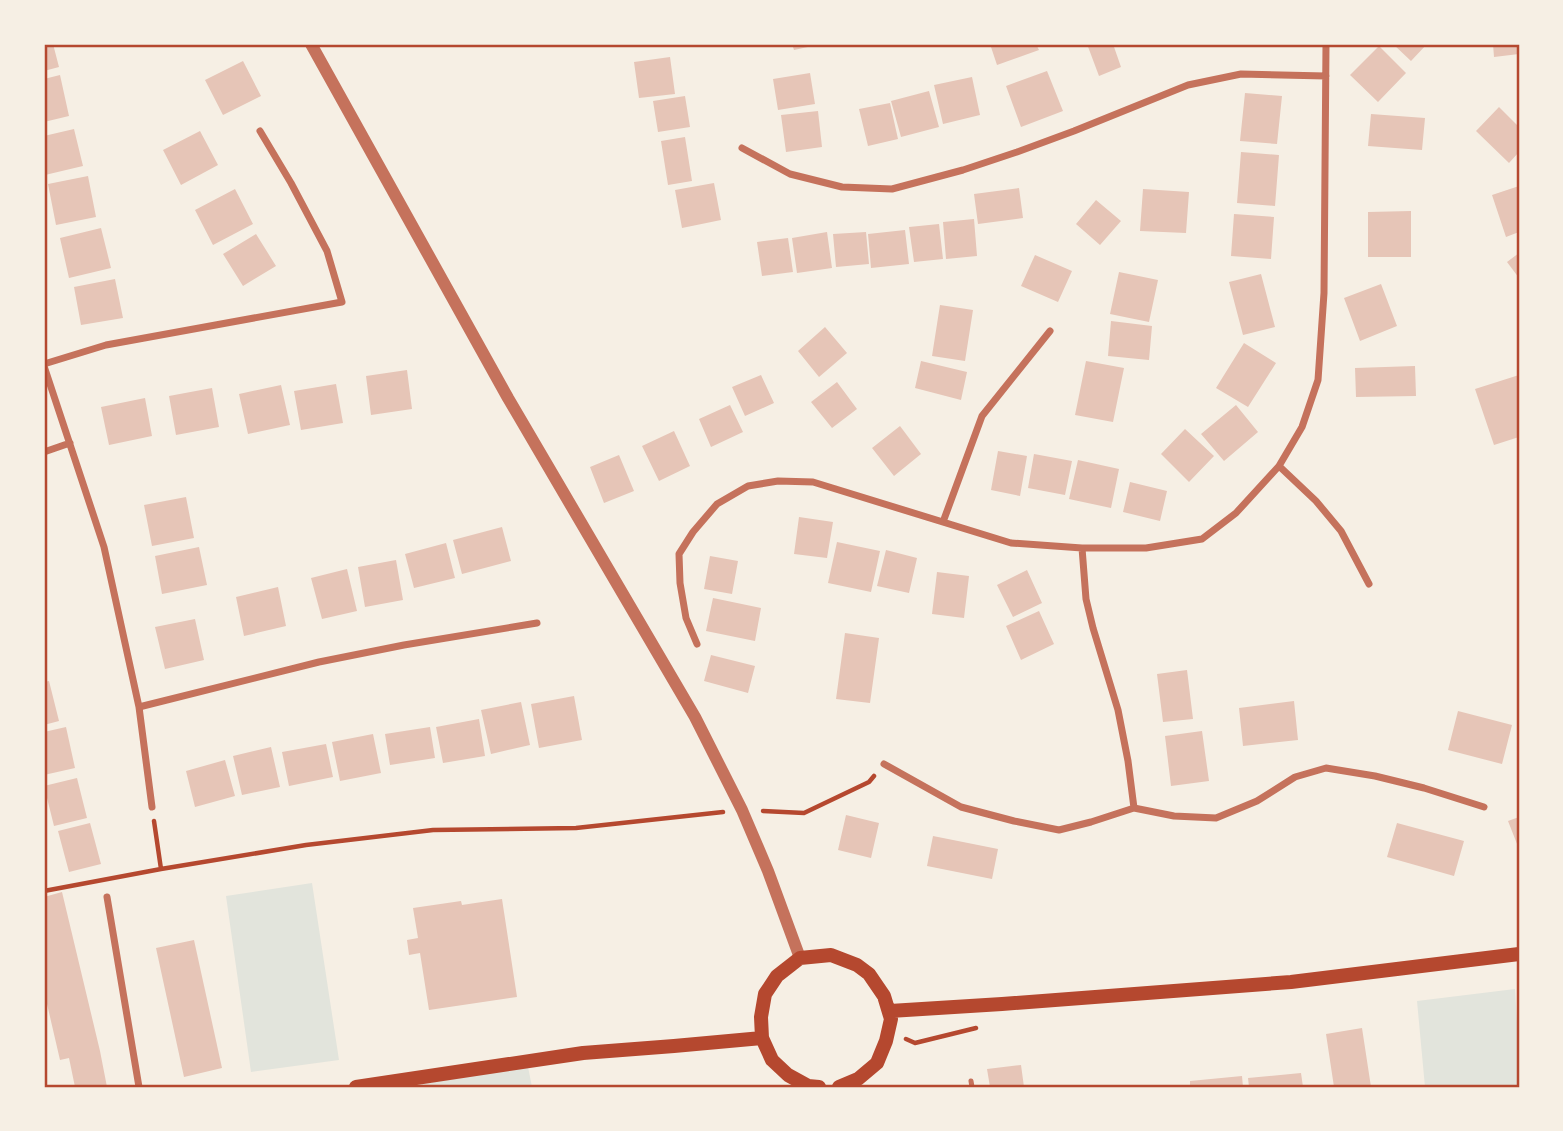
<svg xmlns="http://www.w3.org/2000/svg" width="1563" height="1131" font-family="'PT Serif',serif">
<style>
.green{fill:#e2e4dc}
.building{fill:#e6c5b7}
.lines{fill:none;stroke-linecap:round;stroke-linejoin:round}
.path{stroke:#b5482f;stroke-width:4.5}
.service{stroke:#c5725c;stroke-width:5}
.minor{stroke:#c5725c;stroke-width:7}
.tertiary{stroke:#c5725c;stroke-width:12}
.secondary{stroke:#b5482f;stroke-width:14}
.neatline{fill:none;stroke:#b5482f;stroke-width:2.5}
</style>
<rect width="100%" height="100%" fill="#f6efe4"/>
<path class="green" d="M312 883 339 1060 251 1072 226 896Z
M1515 989 1519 1056V1087H1425L1417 1001Z
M528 1067 532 1087H403Z"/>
<path class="building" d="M44 44H53L59 67 44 71Z
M792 44H817V45L794 50Z
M990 44H1036L1039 50 997 65Z
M1087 44H1113L1121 67 1099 76Z
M1393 44H1427L1411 61Z
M1493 44H1519V54L1494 57Z
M1379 46 1406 73 1378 102 1350 75Z
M670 57 675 94 639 98 634 62Z
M243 61 261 96 223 115 205 80Z
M1047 71 1063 111 1021 127 1006 86Z
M810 73 815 104 778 110 773 79Z
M60 75 69 116 44 122V79Z
M972 77 980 115 943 124 934 85Z
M929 91 939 127 901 137 891 101Z
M1245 93 1282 96 1277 144 1240 141Z
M685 96 690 127 658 132 653 101Z
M890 103 898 139 868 146 859 109Z
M1499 107 1519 127V152L1509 163 1476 131Z
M818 111 822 147 786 152 781 115Z
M1371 114 1425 118 1422 150 1368 146Z
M74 129 83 166 45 175 44 168V136Z
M200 131 218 165 181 185 163 150Z
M685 137 692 181 668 185 661 141Z
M1241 152 1279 155 1275 206 1237 203Z
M88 176 96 217 56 225 48 184Z
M714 183 721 220 682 228 675 190Z
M1519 186V232L1506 237 1492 195Z
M1019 188 1023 218 978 224 974 194Z
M235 189 253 224 213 245 195 210Z
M1143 189 1189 192 1186 233 1140 231Z
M1096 200 1121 221 1100 245 1076 224Z
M1411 211V257H1368V212Z
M1234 214 1274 217 1271 259 1231 256Z
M974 219 977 256 946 259 943 222Z
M939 224 943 259 914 262 909 227Z
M101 228 111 268 69 278 60 238Z
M905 230 909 264 871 268 868 234Z
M827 232 832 268 797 273 792 238Z
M866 232 869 264 836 267 833 234Z
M256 234 276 266 243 286 223 254Z
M788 238 793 272 762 276 757 242Z
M1519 253V278L1507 262Z
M1035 255 1072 271 1058 302 1021 286Z
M1119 272 1158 280 1149 322 1110 314Z
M1261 274 1275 327 1243 335 1229 282Z
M115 279 123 318 81 325 74 287Z
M1381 284 1397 326 1360 341 1344 298Z
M940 305 973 310 965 361 932 356Z
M1111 321 1152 326 1149 360 1108 356Z
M825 327 847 353 819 377 798 351Z
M1244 343 1276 363 1248 407 1216 388Z
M921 361 967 372 961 400 915 388Z
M1086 361 1124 368 1113 422 1075 415Z
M1415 366 1416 396 1356 397 1355 368Z
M407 370 412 409 371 415 366 376Z
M761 375 774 403 745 416 732 387Z
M1519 375V437L1494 445 1475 389Z
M837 382 857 409 832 428 811 402Z
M336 384 343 423 301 430 294 391Z
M281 385 290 425 248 434 239 394Z
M212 388 219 427 176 435 169 396Z
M145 398 152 436 109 445 101 407Z
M730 405 743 432 711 447 699 419Z
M1236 405 1258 432 1224 461 1201 434Z
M900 426 921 454 894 476 872 448Z
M1185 429 1214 456 1189 482 1161 454Z
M674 431 690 466 659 481 642 446Z
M998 451 1027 456 1020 496 991 490Z
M1034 454 1072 461 1065 495 1028 488Z
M619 455 634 491 604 503 590 467Z
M1078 460 1119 469 1111 508 1069 499Z
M1130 482 1167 491 1160 521 1123 512Z
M186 497 194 538 152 546 144 505Z
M799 517 833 522 827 558 794 554Z
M502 527 511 561 462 574 453 540Z
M837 542 880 551 871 592 828 583Z
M446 543 455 578 414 588 405 554Z
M199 547 207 585 162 594 155 556Z
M886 550 917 558 909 593 877 586Z
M710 556 738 561 732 594 704 589Z
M396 560 403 600 365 607 358 567Z
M347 569 357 611 322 619 311 578Z
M1027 570 1042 603 1013 617 997 585Z
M937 572 969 576 964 618 932 614Z
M278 587 286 626 244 636 236 597Z
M713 598 761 608 755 641 706 631Z
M1039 611 1054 644 1021 660 1006 626Z
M195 619 204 660 165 669 155 627Z
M845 633 879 638 870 703 836 699Z
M711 655 755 666 748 693 704 681Z
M1187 670 1193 719 1163 722 1157 674Z
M49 681 59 721 44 725V682Z
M574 696 582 740 539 748 531 704Z
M1294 701 1298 740 1243 746 1239 708Z
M521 702 530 745 491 754 481 710Z
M1458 711 1512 725 1502 764 1448 750Z
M479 719 485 756 443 763 436 727Z
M66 727 75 768 44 775V732Z
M430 727 435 758 390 765 385 734Z
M1202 731 1209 781 1171 786 1165 736Z
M373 734 381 773 340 781 332 742Z
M326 744 333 777 289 786 282 752Z
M271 747 280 787 242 795 233 756Z
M225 760 235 796 195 807 186 771Z
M77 778 87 818 54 826 44 786Z
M846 815 879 823 871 858 838 850Z
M1519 817V849L1508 821Z
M90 823 101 864 69 872 58 831Z
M1397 823 1464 841 1454 876 1387 857Z
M933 836 998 849 992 879 927 866Z
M62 892 100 1051 107 1087H75L69 1058 60 1060 44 991V897Z
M502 899 517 997 429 1010 420 953 409 955 407 940 418 938 413 908 461 901 462 905Z
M194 940 222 1068 184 1077 156 948Z
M1362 1028 1371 1087H1334L1326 1034Z
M1021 1065 1024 1087H990L987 1069Z
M1301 1073 1303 1087H1249L1248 1078Z
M1242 1076 1243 1087H1190V1081Z"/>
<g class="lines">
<path class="path" d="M763 811 804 813 869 782 874 776
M154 821 161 869
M44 891 161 869 306 845 433 830 576 828 723 812
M906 1039 915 1043 976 1028"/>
<path class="service" d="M971 1081 972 1087"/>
<path class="minor" d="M742 148 790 174 842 187 892 189 963 170 1017 152 1074 131 1188 85 1241 74 1326 76
M44 364 106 345 342 302 327 251 291 183 260 131
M44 366 104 547 139 707 152 807
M44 452 70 443
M1279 466 1316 501 1341 531 1369 584
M943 522 982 416 1050 331
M1082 548 1086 599 1093 628 1118 710 1128 761 1134 808
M697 644 686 618 680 583 679 554 693 532 717 504 748 486 778 481 813 482 1011 543 1082 548H1146L1202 539 1236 513 1279 466 1302 427 1318 380 1324 293 1326 44
M139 707 319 662 404 645 537 623
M884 764 961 807 1014 821 1059 830 1091 822 1134 808 1174 816 1216 818 1257 801 1295 777 1326 768 1375 776 1424 788 1484 807
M107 897 139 1087"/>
<path class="tertiary" d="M311 44 508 398 695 717 742 810 768 871 800 958"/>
<path class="secondary" d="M890 1011 1002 1004 1291 982 1519 954
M356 1087 583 1053 674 1046 762 1038
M819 1087 808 1086 788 1075 772 1060 762 1038 761 1017 765 994 777 976 800 958 831 955 857 965 869 974 884 996 891 1019 886 1041 877 1063 858 1079 839 1087"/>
</g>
<rect width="1563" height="1131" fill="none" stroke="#f6efe4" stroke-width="91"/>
<rect x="46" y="46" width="1472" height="1040" class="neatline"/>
</svg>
